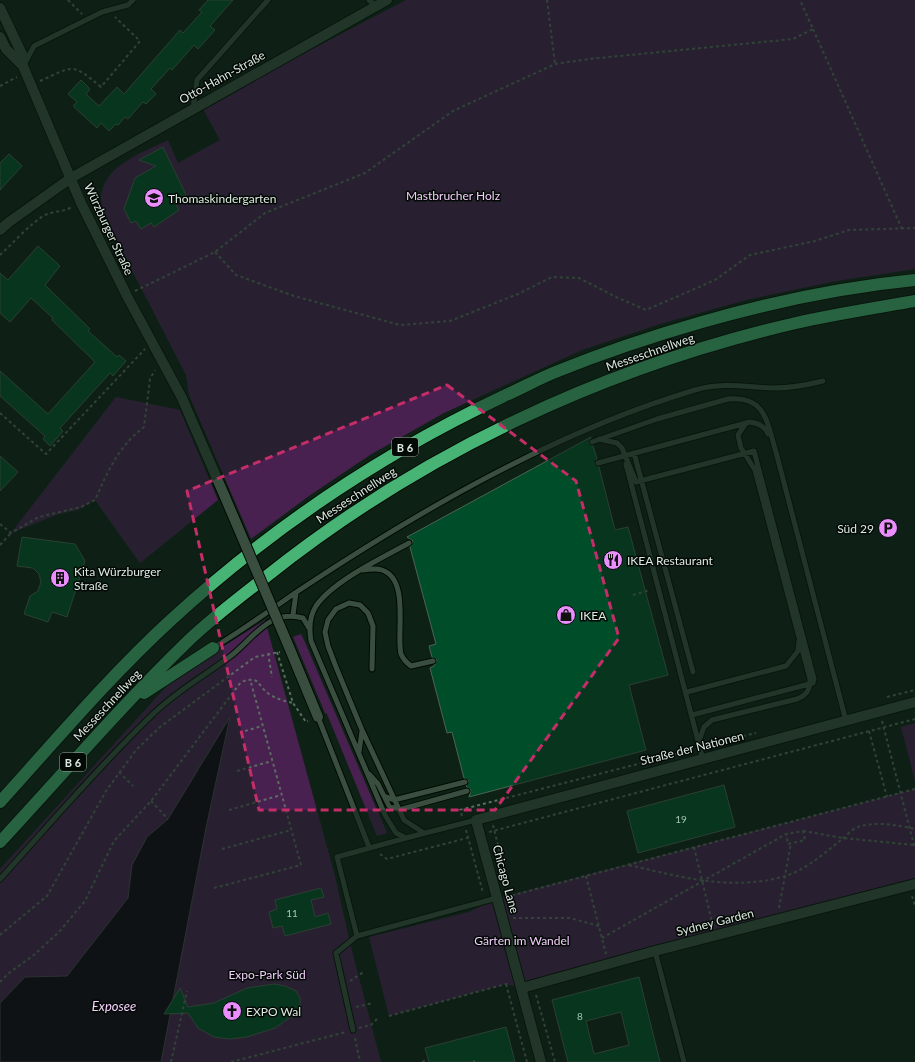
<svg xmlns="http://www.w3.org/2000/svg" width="915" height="1062" font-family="Lato,sans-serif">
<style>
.green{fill:#482150}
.water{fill:#0f0014;stroke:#4d4652}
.building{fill:#004e29;stroke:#4e6355;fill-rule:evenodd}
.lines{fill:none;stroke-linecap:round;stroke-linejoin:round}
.lane-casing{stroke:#000a03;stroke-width:7}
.street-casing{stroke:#000a03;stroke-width:12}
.highway-casing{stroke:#000a03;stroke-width:14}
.path{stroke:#5b6c61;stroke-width:2;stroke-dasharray:3 3;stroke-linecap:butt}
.lane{stroke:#3a4e40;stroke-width:5}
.street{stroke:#3a4e40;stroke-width:10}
.highway{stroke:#47b475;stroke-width:12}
.street-bridge-casing{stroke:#000a03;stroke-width:12;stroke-linecap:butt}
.street-bridge{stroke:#3a4e40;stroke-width:10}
.marked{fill:none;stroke:#c52d68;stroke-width:3;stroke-dasharray:8 5;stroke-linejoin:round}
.labels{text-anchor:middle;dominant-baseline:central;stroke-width:3;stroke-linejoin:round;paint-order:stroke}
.number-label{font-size:10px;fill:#a6c3b3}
.shield{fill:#030905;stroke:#9ca69f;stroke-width:1}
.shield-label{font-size:11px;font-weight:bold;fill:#ddeae1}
.street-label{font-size:12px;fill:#ddeae1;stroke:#030905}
.park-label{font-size:12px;fill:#f3cdfb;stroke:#030905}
.poi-label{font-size:12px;fill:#ddeae1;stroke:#030905;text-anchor:start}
.water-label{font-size:13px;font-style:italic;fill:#f6d0fe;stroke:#030905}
</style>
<rect width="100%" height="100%" fill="#0e2115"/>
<path class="green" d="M406 0H915V269L836 281 746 300 660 324 582 350 444 413 370 455 309 496 251 539 189 395 186 375 105 218C104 212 101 205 101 199 102 165 143 153 168 140L178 163 220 140 202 107Z
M116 397 180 410 218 500 140 563 95 500 78 510 59 514 11 533Z
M265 620 335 876 350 943 381 1062H161L206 828 230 719 168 819 147 837 132 865 128 898 67 976 25 977 0 1003V869L175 677Z
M301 634 304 640 387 833 377 836 327 714 325 713 293 637Z
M915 723V781L901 727Z
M915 789V884L522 988 506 984 389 1016 369 937 469 912 498 898Z"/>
<path class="water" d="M230 717 206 828 161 1062H0V1003L25 977 67 976 128 898 132 865 147 837 168 819Z"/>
<path class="building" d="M208 0H233L210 26 215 30 198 49 194 45 172 70 170 68 151 89 156 94 146 104 143 102 128 119 125 117 118 125 116 124 109 131 101 123 97 128 73 106 77 102 68 94 81 80 90 89 86 94 99 106 117 87 124 94 180 30 183 33 202 12 199 10Z
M163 147 186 195 174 201 179 210 154 227 151 223 141 229 136 221 131 223 124 209 135 178 156 166 139 160Z
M9 154 22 166 0 190V163Z
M38 246 60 266 45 285 90 329 88 331 117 357 119 355 126 361 113 376 110 373 60 428 63 431 50 446 43 439 45 436 0 396V371L48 414 95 362 52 320 53 318 31 298 10 322 0 313V273L8 280Z
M591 437 588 443 593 446 597 459 594 464 599 467 615 530 628 527 668 675 629 685 646 750 469 797 471 790 466 786 469 781 464 778 452 732 447 733 430 668 434 666 437 660 432 657 429 646 436 644 410 547 413 541 407 537Z
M0 456 18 472 0 491Z
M22 537 75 544 85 561 67 617 52 612 48 622 24 614 30 596 38 591 41 582 39 574 33 568 17 566Z
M724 785 735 827 638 853 627 811Z
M321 888 324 897 311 900 315 917 328 913 331 924 285 936 282 926 273 928 269 912 277 909 275 900Z
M639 977 660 1062H568L552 1000ZM621 1012 629 1045 594 1054 586 1021Z
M274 984 285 986 296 991 300 998V1007L295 1014 275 1028 247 1037 229 1039 214 1037 198 1028 188 1013 164 1014 180 988 188 1007 214 1003 247 988Z
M506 1027 515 1062H429L425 1048Z"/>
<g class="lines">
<defs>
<path id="lane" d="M369 0 376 6
M25 63 34 46 102 12 128 5 133 0
M193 108 197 80 268 0
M599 439 617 443 622 448 636 482 754 451 814 679 813 683 692 715
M592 442 657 419 728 399C766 395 767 423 776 452L846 721
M634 453 693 672
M598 463 750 422C758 423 765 427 768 434
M626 464 703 760
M409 543C382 558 333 581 316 606 309 617 309 629 311 641L385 815 396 833 406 838 476 820
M363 570C369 569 376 568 382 570 410 579 396 634 401 654 403 659 407 663 411 666L433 661
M293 615 296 593
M213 648C241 631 268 612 295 593 417 512 554 432 695 390 723 382 745 387 773 388 790 388 807 385 823 381
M372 669 373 626 368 613 360 605 349 603 336 609 328 620 325 632 328 646 336 667 362 730 404 820 424 833
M687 692 786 666 798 651 799 641
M318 717 369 847
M699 741 704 727 712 720 797 699C807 695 810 690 810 679L755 470 741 448 738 435 746 423
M359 752 362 731
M369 774 378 784 384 796 394 800 465 782
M384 796 389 806 399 810 467 791
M0 879C50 824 99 766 152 715 176 691 206 675 232 655 254 637 270 609 303 618L309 628
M357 936 337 857 406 838
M655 951 684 1062
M353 1030 336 953 357 936 497 898"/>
<path id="street" d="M0 8 22 54 23 66 81 203 127 296 182 398 225 497
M0 37 6 49 23 66
M0 230 9 222 71 178 387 0
M289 647 318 717
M522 988 655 951 915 884
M541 1062 476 820 915 702"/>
<path id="highway" d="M144 693 213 648
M0 802C56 740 110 676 171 620 271 528 381 454 504 396 522 388 540 378 558 371 605 352 653 336 702 322 772 302 843 287 915 280
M0 842C62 775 121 706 187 642 212 618 240 597 267 576 421 453 605 367 796 323 836 314 875 308 915 301"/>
</defs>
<use href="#lane" class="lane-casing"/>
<use href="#street" class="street-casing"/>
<use href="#highway" class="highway-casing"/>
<path class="path" d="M68 0 82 14
M547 0 555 64
M813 29 902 229
M40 81C74 66 71 62 101 87L140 41 115 17
M0 86 17 77
M215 252 236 275 294 296 400 325 450 321 518 294 552 277 579 278 616 297 646 310 715 280 750 255 815 241 849 230 915 228
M0 255C12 244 32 222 45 215 54 211 63 212 72 207
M135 291 215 252 265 213 365 173 453 111 555 64 589 59 793 39 813 29 800 0
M0 413 46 454 145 349
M0 524 11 533 39 517 81 507 95 500C108 471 118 447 144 427L150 379 155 370
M0 545 11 533
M633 595 650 590
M277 652 293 703 306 722 308 721
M268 653 272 677
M887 697 915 690
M882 721 915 849
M245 731 262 726
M869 731 887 797
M708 745 756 733
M237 771 272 761
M119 772 133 786
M151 801 168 819
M229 810 281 795
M462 816 460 810 692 750
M493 825 509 889 508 895
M466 830 483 893
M803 831 843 838 914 845
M489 832 915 719
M694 847 713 926
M222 849 291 830
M380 854 387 859 471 837
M629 865C681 877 730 891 782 877 805 871 823 854 841 840 846 836 852 829 858 827 874 821 898 825 915 829
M586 876 606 954
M214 888 301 865 250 679
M912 896 915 906
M506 897 915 789
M779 908 791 843
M513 918H570L599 926
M0 935 47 896 106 791 136 750 160 727 255 657 280 652
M602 938 786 834 803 831 805 840 788 844 786 834
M350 981 365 971
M0 982 9 973 34 955 59 932 85 901 114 841 151 801 241 682C261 675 257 686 269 694 276 699 285 701 293 703
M506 984 527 1062
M536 995 555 1062
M356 1007 373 1003
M389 1016 506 984 510 985
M359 1028 371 1025 377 1019
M355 1038 360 1062
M474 1060V1062
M171 1062 187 991
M231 1062 346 1032
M422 1062 428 1060"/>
<use href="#lane" class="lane"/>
<use href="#street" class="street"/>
<use href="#highway" class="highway"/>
<defs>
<path id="street-bridge" d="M225 497 289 647"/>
</defs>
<use href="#street-bridge" class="street-bridge-casing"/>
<use href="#street-bridge" class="street-bridge"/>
</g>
<path d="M0 0H915V1062H0ZM447 385 576 481 619 638 495 810H259L187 491Z" fill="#0e2115" fill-opacity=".55" fill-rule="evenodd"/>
<path class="marked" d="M447 385 576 481 619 638 495 810H259L187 491Z"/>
<defs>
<symbol id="school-disc" viewBox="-11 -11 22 22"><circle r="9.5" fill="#ea8dfd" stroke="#030905"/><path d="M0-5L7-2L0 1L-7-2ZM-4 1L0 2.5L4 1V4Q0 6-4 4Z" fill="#111"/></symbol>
<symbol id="parking-disc" viewBox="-11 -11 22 22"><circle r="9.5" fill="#ea8dfd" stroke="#030905"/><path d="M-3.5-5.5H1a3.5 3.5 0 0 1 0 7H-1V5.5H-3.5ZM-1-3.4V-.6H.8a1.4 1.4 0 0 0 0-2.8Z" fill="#111"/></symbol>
<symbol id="restaurant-disc" viewBox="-11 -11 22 22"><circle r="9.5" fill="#ea8dfd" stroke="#030905"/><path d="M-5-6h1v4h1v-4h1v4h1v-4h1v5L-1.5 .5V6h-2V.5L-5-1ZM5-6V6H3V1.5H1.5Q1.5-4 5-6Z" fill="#111"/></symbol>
<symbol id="building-disc" viewBox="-11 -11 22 22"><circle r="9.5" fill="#ea8dfd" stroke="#030905"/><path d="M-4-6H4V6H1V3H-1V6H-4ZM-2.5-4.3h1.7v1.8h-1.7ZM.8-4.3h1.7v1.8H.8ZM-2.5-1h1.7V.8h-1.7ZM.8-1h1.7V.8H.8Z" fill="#111"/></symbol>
<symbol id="shop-disc" viewBox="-11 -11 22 22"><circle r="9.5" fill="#ea8dfd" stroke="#030905"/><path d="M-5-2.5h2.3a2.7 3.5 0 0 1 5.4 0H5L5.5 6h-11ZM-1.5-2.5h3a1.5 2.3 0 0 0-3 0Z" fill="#111"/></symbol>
<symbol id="church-disc" viewBox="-11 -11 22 22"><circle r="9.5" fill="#ea8dfd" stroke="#030905"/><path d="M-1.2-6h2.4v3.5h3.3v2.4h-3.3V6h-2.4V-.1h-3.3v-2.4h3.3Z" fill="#111"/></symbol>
</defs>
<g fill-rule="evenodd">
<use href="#school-disc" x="143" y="187" width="22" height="22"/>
<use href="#parking-disc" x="877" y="517" width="22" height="22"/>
<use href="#restaurant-disc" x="602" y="549" width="22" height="22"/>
<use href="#building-disc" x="49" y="567" width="22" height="22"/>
<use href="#shop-disc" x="555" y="604" width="22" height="22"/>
<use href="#church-disc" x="221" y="1000" width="22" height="22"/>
</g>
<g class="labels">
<g class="number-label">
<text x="681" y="819">19</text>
<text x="292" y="913">11</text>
<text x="580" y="1016">8</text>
</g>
<g class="shield">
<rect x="392" y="438" width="26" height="18" rx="3"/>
<rect x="60" y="753" width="26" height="18" rx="3"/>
</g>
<g class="shield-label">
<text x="405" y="447">B 6</text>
<text x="73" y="762">B 6</text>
</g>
<g class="street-label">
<text transform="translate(222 77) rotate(-29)">Otto-Hahn-Straße</text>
<text transform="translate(109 229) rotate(65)">Würzburger Straße</text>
<text transform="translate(650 352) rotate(-19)">Messeschnellweg</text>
<text transform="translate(356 495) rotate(-33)">Messeschnellweg</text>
<text transform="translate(107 705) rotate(-47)">Messeschnellweg</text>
<text transform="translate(692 748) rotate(-14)">Straße der Nationen</text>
<text transform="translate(506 879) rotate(75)">Chicago Lane</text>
<text transform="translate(715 922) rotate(-14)">Sydney Garden</text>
</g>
<g class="park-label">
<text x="453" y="195">Mastbrucher Holz</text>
<text x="522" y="940">Gärten im Wandel</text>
<text x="267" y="974">Expo-Park Süd</text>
</g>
<g class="poi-label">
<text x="168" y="198">Thomaskindergarten</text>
<text x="874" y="528" text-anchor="end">Süd 29</text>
<text x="627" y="560">IKEA Restaurant</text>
<text x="74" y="571">Kita Würzburger<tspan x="74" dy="14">Straße</tspan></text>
<text x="580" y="615">IKEA</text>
<text x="246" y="1011">EXPO Wal</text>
</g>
<g class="water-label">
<text x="114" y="1006">Exposee</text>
</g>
</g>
</svg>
